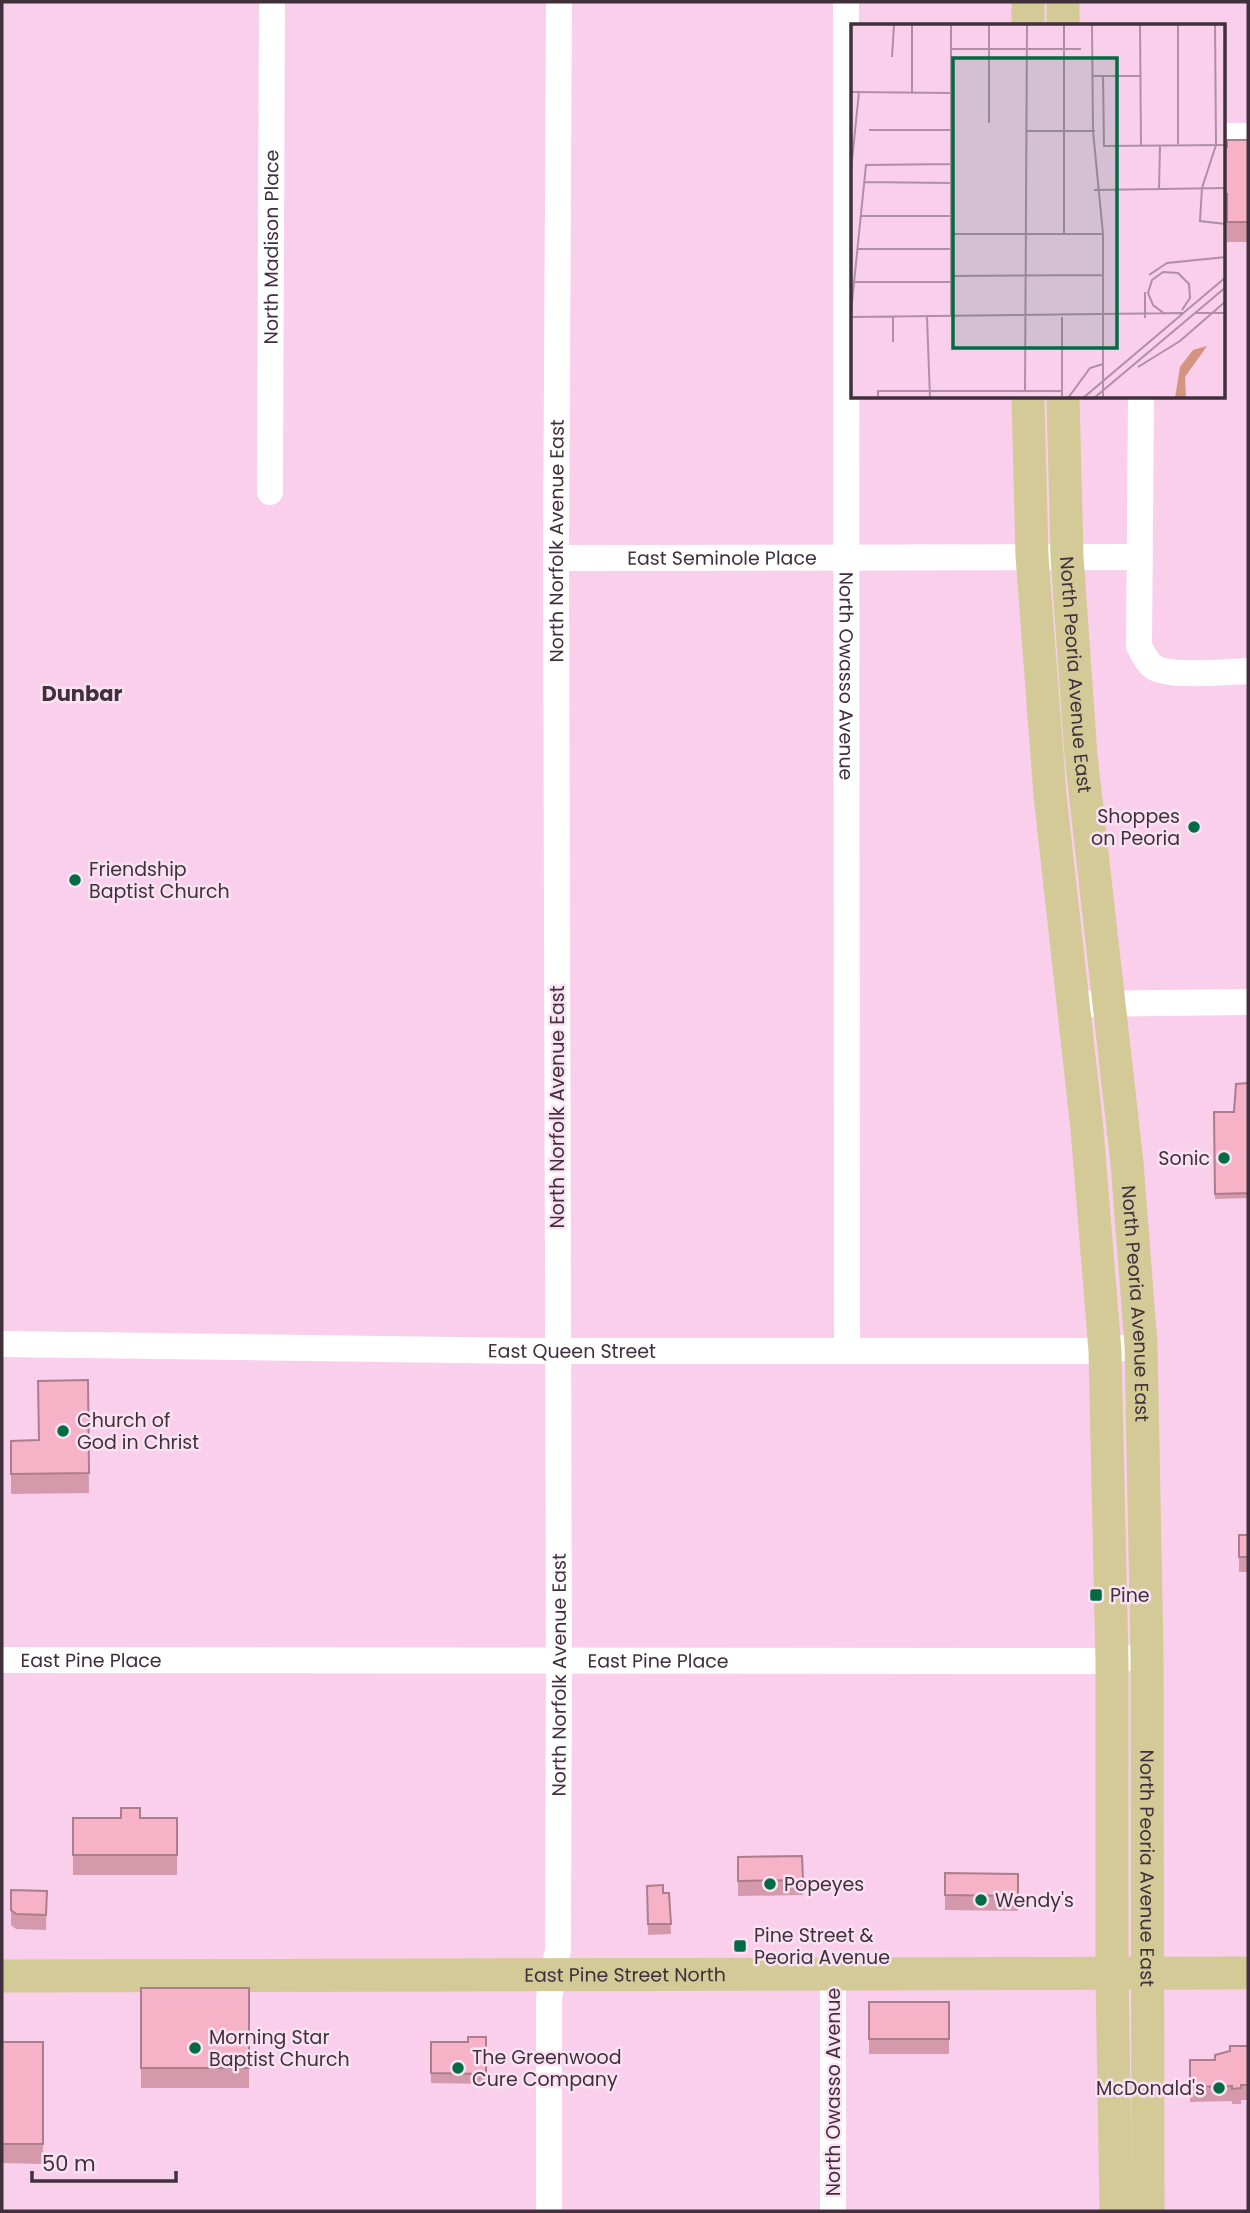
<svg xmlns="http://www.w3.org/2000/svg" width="1250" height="2213" font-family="Poppins,sans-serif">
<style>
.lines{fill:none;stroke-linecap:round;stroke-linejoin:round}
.minor{stroke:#fff;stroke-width:26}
.major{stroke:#d3ca98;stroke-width:33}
.wall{fill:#d49aac}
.building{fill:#f6b3c8;stroke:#ac7d8c;stroke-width:2}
.poi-dot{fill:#016c44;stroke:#fbe2f3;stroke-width:2.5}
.labels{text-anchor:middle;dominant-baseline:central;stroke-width:5;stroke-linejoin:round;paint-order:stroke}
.street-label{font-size:19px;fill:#40303b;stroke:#fbe2f3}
.poi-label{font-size:19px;fill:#40303b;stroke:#fbe2f3;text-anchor:start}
.neighbourhood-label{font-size:21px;font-weight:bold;fill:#40303b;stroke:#fbe2f3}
.inset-road{fill:none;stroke:#af8fa5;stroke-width:2}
.view{fill:#016c44;fill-opacity:0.15;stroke:#016c44;stroke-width:3.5}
.inset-edge{fill:none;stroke:#40303b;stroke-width:3.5}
</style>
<rect width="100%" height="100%" fill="#f9cfeb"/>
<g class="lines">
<g class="minor">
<path id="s1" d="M846 2 847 1350"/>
<path d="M1224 136H1248"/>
<path d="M1141 397 1139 646C1143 654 1147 663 1155 668 1172 677 1227 672 1248 671"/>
<path id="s2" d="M270 492 272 2"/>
<path id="s3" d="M556 558 1140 557"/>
<path d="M1074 1004 1248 1002"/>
<path id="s4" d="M2 1344 536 1351H1105L1141 1345"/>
<path id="s5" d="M2 1660 1112 1661 1130 1658"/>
<path d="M833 1973V2211"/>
<path id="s6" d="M549 2211V1998L558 1950 559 1659 556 558 559 2"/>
</g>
<g class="major">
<path d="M1028 26V2"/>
<path d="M1063 26V2"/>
<path d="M1028 397 1032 556 1050 795 1087 1129 1105 1351 1112 1661V1975L1116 2211"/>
<path id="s7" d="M1063 397 1067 557 1081 756 1127 1163 1141 1345 1147 1654 1148 2211"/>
<path id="s8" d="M2 1976 1248 1973"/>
</g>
</g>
<path class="wall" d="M1248 140V242H1227V214H1224V148Z
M1248 1083V1198L1215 1199 1214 1112H1234Z
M88 1380 89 1493 11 1494V1441L39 1440Z
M1239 1535H1248V1572H1239Z
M73 1818H177V1875H73Z
M802 1856 803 1895 738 1896V1857Z
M945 1873 1018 1874V1911L945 1910Z
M647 1886 663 1893H669L671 1934 648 1935Z
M47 1891 46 1930 16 1929 11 1925V1910Z
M141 1988H249V2088H141Z
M869 2002H949V2054H869Z
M486 2037V2084L431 2083V2042H468Z
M2 2042H43V2164L2 2163Z
M1248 2046V2100H1241V2104H1232V2101L1190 2102V2060H1215Z"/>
<path class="building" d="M1227 140H1248V222H1227V194H1224V148L1227 147Z
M1248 1083V1193L1215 1194 1214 1112H1234L1236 1084Z
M88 1380 89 1473 11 1474V1441L39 1440 38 1381Z
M1239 1535H1248V1557H1239Z
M121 1808H140V1818H177V1855H73V1818H121Z
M802 1856 803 1880 738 1881V1857Z
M945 1873 1018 1874V1896L945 1895Z
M663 1885V1893H669L671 1924H648L647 1886Z
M11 1890 47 1891 46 1915 16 1914 11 1910Z
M141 1988H249V2068H141Z
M869 2002H949V2039H869Z
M468 2037H486V2074L431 2073V2042H468Z
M2 2042H43V2144H2Z
M1230 2046H1248V2085H1241V2088L1232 2089V2086L1190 2087V2060H1215V2055L1230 2051Z"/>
<g class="poi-dot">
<circle cx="1194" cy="827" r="7"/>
<circle cx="75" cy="880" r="7"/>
<circle cx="1224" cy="1158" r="7"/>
<circle cx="63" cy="1431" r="7"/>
<rect x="1089" y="1588" width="14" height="14" rx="3.5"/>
<circle cx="770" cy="1884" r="7"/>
<circle cx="981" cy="1900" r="7"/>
<rect x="733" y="1939" width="14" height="14" rx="3.5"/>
<circle cx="195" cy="2048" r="7"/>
<circle cx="458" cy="2068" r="7"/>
<circle cx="1219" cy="2088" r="7"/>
</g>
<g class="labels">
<g class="street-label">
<text stroke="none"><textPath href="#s2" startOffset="245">North Madison Place</textPath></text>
<text stroke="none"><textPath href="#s6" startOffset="1671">North Norfolk Avenue East</textPath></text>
<text stroke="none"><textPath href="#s3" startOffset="166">East Seminole Place</textPath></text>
<text stroke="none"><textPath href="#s1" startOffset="674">North Owasso Avenue</textPath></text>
<text stroke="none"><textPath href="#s7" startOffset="278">North Peoria Avenue East</textPath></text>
<text transform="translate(557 1107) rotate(-90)">North Norfolk Avenue East</text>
<text stroke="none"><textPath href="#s7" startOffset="910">North Peoria Avenue East</textPath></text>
<text stroke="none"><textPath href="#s4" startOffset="570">East Queen Street</textPath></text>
<text stroke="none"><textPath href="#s5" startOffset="89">East Pine Place</textPath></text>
<text stroke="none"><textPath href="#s5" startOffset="656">East Pine Place</textPath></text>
<text stroke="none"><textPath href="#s6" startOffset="537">North Norfolk Avenue East</textPath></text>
<text stroke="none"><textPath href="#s7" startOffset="1475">North Peoria Avenue East</textPath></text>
<text stroke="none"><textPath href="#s8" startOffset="623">East Pine Street North</textPath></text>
<text transform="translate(833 2092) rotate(-90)">North Owasso Avenue</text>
</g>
<g class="poi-label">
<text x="1180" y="816" text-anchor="end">Shoppes<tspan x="1180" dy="22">on Peoria</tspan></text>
<text x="89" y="869">Friendship<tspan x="89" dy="22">Baptist Church</tspan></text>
<text x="1210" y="1158" text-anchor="end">Sonic</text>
<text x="77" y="1420">Church of<tspan x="77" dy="22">God in Christ</tspan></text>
<text x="1110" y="1595">Pine</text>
<text x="784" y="1884">Popeyes</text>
<text x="995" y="1900">Wendy's</text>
<text x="754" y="1935">Pine Street &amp;<tspan x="754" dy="22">Peoria Avenue</tspan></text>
<text x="209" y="2037">Morning Star<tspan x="209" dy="22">Baptist Church</tspan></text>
<text x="472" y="2057">The Greenwood<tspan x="472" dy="22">Cure Company</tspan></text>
<text x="1205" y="2088" text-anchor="end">McDonald's</text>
</g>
<g class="neighbourhood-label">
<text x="82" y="693">Dunbar</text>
</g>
</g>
<g transform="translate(851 24)">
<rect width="374" height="374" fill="#f9cfeb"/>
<path d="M356 322 334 353 335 374H324L329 343 342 326Z" fill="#d39480"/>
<path class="inset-road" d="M241 1 242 107 252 210V374M289 1 290 122M364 1 365 121 351 164 349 197 375 200M100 25H230M41 33 43 1M242 52H289M252 52 253 122 375 121M0 68 100 69M61 69V1M138 99V1M18 106H100M175 107H244M327 120V1M0 146 8 68M13 158 100 159M308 165 309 122M243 166 375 164M10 192H100M100 210H252M213 211V1M6 225H100M298 251 316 239 375 233M100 252 252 251M3 258H100M0 288 15 141 100 140M344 289H375M314 290 302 281 297 269 301 256 312 248 327 249 338 260 339 274 331 286M0 293 332 289M42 293V318M76 293 79 374M100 293V1M211 293V372M294 294V268M287 343 329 317 375 277M174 367 176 1M27 374V367H211M217 374 239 344 252 340M232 374 375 253M243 374 375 263"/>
<path class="view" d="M102 34H266V324H102Z"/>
<rect width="374" height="374" class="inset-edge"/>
</g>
<rect width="1250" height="2213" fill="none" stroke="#40303b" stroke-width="7"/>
<path d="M32 2171v10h144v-10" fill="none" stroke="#40303b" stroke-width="3.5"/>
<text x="42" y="2171" font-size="21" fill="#40303b" stroke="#fbe2f3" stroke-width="5" paint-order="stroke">50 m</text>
</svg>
